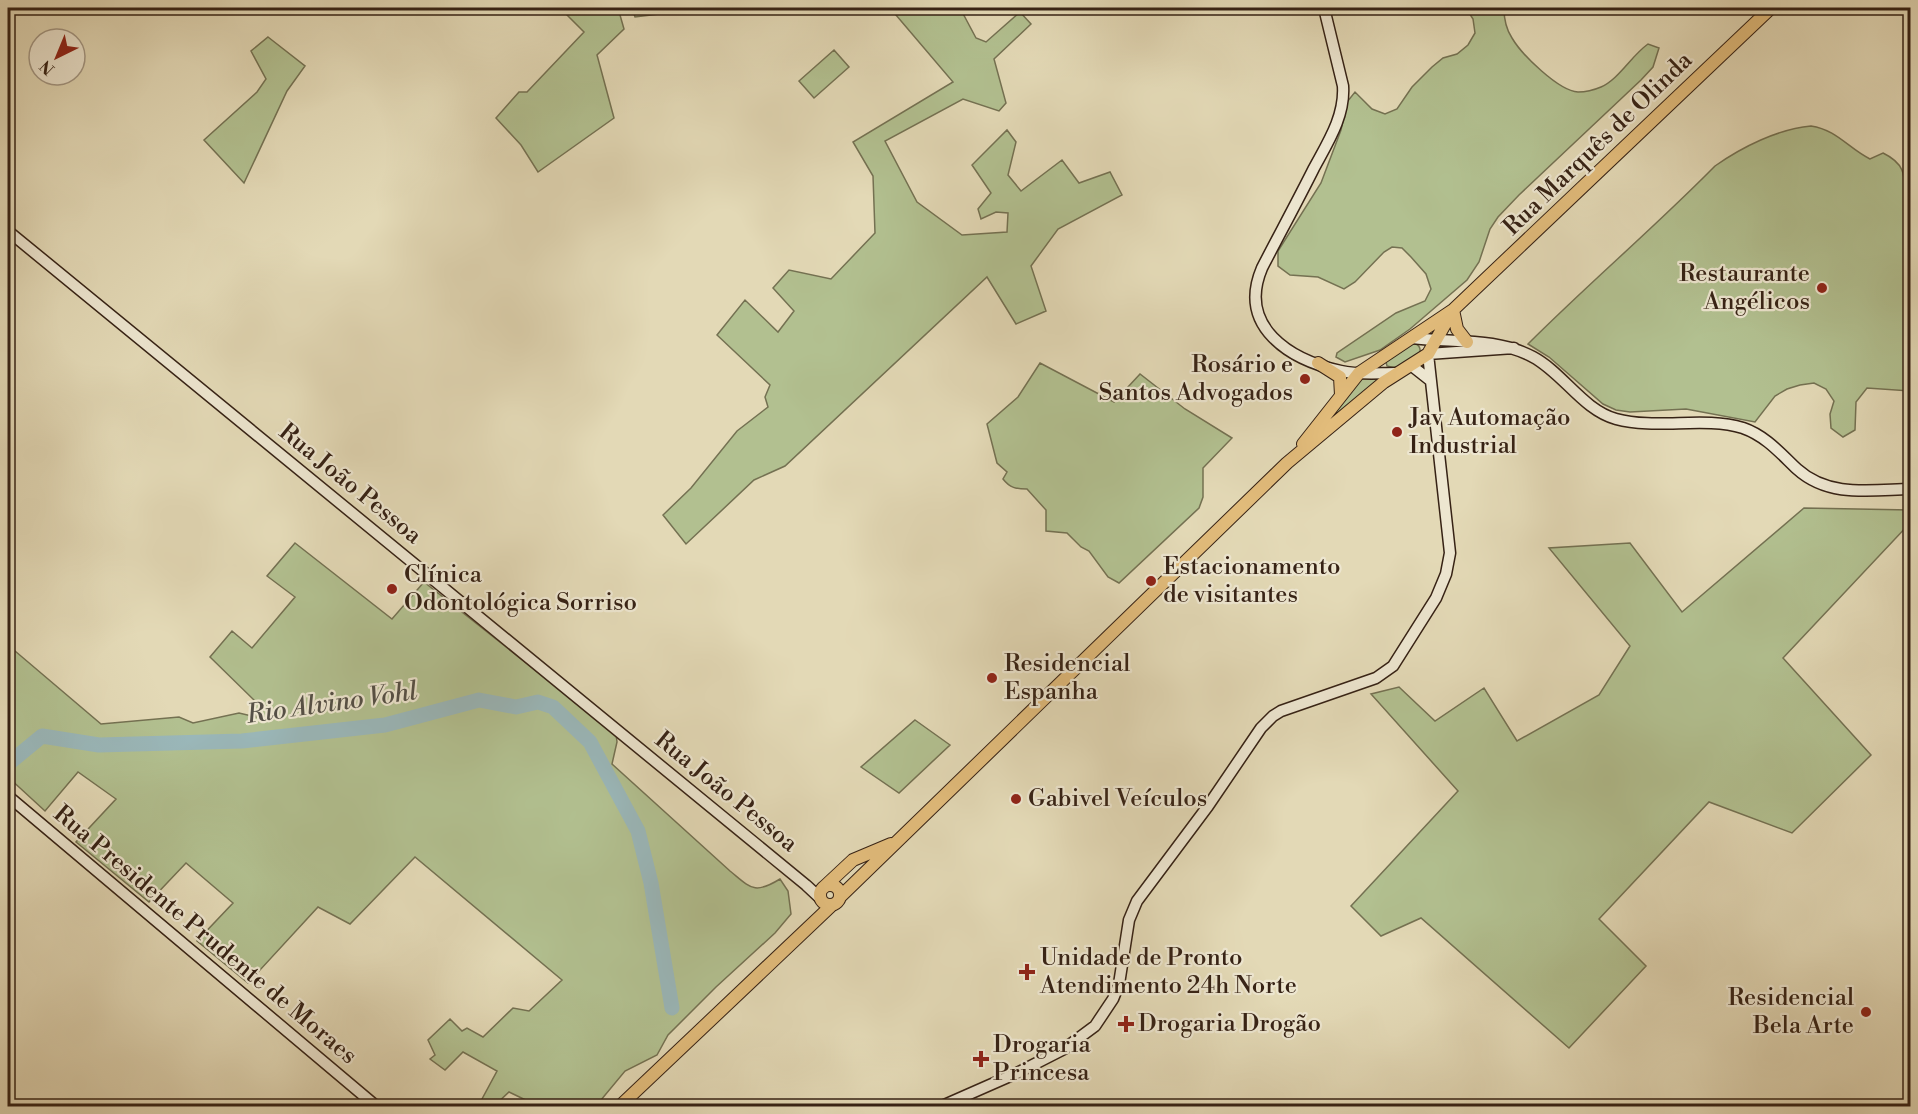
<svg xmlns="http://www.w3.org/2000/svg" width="1918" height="1114" font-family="'Libre Bodoni',serif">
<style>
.green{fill:#b2c090;stroke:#747152;stroke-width:1.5}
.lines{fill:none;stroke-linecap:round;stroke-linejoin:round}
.river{stroke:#9ab7b9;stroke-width:15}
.secondary-casing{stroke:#362215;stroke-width:13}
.primary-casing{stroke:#362215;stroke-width:14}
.secondary{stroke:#ede6d0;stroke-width:10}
.primary{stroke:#e2bc7b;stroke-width:12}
.poi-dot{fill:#8f2418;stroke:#ede6d0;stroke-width:2}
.labels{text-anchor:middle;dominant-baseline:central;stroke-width:4.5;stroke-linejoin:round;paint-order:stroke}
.street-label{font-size:24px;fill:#362215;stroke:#ede6d0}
.poi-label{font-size:24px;fill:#362215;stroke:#ede6d0;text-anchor:start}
.water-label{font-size:26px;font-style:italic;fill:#544f46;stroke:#ede6d0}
</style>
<rect width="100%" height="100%" fill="#e3d9b6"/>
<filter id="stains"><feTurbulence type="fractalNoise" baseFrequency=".00333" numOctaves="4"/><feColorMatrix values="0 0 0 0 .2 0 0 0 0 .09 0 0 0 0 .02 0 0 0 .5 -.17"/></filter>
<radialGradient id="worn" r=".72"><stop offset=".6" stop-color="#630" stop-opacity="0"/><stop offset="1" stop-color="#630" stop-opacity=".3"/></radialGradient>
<path class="green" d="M560 8H618L624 29 597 55 614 118 538 172 521 145 496 118 519 92H527L584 32Z
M632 8H710L635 17Z
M890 8H960L976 38 986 42 1020 12 1031 24 994 59 1006 103 999 111 963 99 885 141 917 202 962 235 1007 232 1008 213 996 212 981 219 978 209 991 193 972 165 1007 130 1016 142 1008 175 1021 191 1062 160 1079 183 1110 172 1122 195 1058 229 1031 266 1046 311 1016 324 987 277 785 466 754 480 686 544 663 515 691 488 737 431 768 407 765 397 770 385 717 335 745 300 778 332 794 311 773 288 789 270 831 279 875 233 873 176 853 142 953 82Z
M1466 8H1504C1504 18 1506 29 1512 38 1522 55 1559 91 1578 92 1586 92 1594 90 1601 87 1619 79 1631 56 1648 44L1659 48 1653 67 1641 80 1519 195 1498 217 1490 229 1479 262 1467 280 1410 329 1380 350 1345 362 1336 357 1337 353 1396 313 1425 301 1431 289 1426 274 1411 257 1402 248 1392 247 1384 252 1355 282 1344 289 1318 277 1290 275 1278 266V251L1321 183 1341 130 1347 102 1355 92 1372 109 1385 114 1397 109 1412 87 1432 67 1443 58 1457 54 1468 45 1475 33 1473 19Z
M268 37 305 66 287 91 244 183 204 140 257 92 266 79 251 51Z
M834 50 849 67 814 98 799 81Z
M1811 126C1837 130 1848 148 1870 159L1883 153C1918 170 1896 191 1910 215V391L1867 388 1856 402 1855 430 1843 437 1831 428 1830 414 1834 401 1826 389 1814 383 1800 385 1787 389 1775 396 1755 422 1686 409 1630 412 1616 410 1603 404 1549 357 1528 344C1589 283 1655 227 1715 166 1742 147 1778 129 1811 126Z
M1410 343C1419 343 1422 348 1419 356L1395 368 1387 366 1386 362Z
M1040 363 1114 402 1140 374 1185 409 1232 438 1203 468V497L1199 508 1119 583 1108 577 1089 551 1081 547 1067 533 1046 531V510L1027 489C1016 489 1010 488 1003 479L1007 472 997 463 987 424 1018 397Z
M1377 376 1380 380 1304 443 1361 377Z
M1804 508 1910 510V523L1783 658 1871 755 1792 833 1709 802 1599 919 1646 966 1569 1048 1421 918 1381 936 1351 906 1458 791 1371 694 1399 687 1435 721 1484 688 1517 741 1599 695 1630 646 1549 548 1630 543 1682 612Z
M295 543 392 619 424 582 616 734 617 742 612 764 730 871C751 888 754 895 780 879L788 891 791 914 775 933 716 987 668 1035 657 1055 625 1071 596 1106H538L509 1092 494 1106 482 1099 497 1071 463 1052 445 1070 430 1059 435 1055 428 1040 450 1019 462 1031 467 1028 483 1037 513 1008 529 1011 562 980 415 857 350 924 318 907 248 983 197 941 233 903 186 863 149 902 76 842 116 799 78 772 45 811 8 777V645L101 724 179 717 193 723 239 713 256 717 254 700 210 657 232 631 252 648 295 597 267 576Z
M915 720 950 745 899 793 861 767Z"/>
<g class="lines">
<path class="river" d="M8 764 42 736 99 745 242 741 385 725 479 700 516 707 538 702 553 707 590 742 638 831 651 883 672 1008"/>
<defs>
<path id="secondary" d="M1324 8 1343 86C1345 116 1328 142 1314 168 1297 202 1279 235 1262 268 1237 327 1290 360 1341 371 1358 375 1378 373 1396 373
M8 231 806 885 821 899
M1412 338C1453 343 1496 337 1533 357 1563 373 1583 410 1616 419 1657 430 1703 416 1743 428 1766 436 1781 454 1797 469 1829 498 1871 490 1910 489
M1412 366 1431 381
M8 796 376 1106
M942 1106 1017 1073 1064 1049 1095 1026 1113 999 1119 984 1129 920 1137 901 1208 806 1261 728 1273 716 1281 711 1376 678 1393 666 1436 598 1446 574 1450 553 1428 354 1514 348"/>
<path id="primary" d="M1453 310 1457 329 1467 342
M1318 363 1340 377 1341 395
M1303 444 1359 373 1453 310 1771 8
M820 895a10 10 0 1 1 20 0a10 10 0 1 1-20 0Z
M823 888 853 860 891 844
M841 896 1287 463 1384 382 1428 354 1453 310
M620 1106 831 906"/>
</defs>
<use href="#secondary" class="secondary-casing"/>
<use href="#primary" class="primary-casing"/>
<use href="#secondary" class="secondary"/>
<use href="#primary" class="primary"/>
</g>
<g class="poi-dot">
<circle cx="1822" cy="288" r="6"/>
<circle cx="1305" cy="379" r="6"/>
<circle cx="1397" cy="432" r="6"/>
<circle cx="1151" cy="581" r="6"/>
<circle cx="392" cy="589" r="6"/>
<circle cx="992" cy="678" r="6"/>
<circle cx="1016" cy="799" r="6"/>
<path d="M1024 963h6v6h6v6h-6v6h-6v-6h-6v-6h6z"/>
<circle cx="1866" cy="1012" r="6"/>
<path d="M1123 1015h6v6h6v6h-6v6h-6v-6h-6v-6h6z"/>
<path d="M978 1050h6v6h6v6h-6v6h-6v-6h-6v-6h6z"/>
</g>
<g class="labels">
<g class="street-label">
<text transform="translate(1598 144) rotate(-44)">Rua Marquês de Olinda</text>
<text transform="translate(350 484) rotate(39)">Rua João Pessoa</text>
<text transform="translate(726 792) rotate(39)">Rua João Pessoa</text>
<text transform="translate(205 935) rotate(40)">Rua Presidente Prudente de Moraes</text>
</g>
<g class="poi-label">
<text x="1810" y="274" text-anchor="end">Restaurante<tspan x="1810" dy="28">Angélicos</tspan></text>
<text x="1293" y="365" text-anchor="end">Rosário e<tspan x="1293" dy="28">Santos Advogados</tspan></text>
<text x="1409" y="418">Jav Automação<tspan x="1409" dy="28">Industrial</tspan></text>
<text x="1163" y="567">Estacionamento<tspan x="1163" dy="28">de visitantes</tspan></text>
<text x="404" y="575">Clínica<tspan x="404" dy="28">Odontológica Sorriso</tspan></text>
<text x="1004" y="664">Residencial<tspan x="1004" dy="28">Espanha</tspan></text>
<text x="1028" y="799">Gabivel Veículos</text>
<text x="1040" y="958">Unidade de Pronto<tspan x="1040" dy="28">Atendimento 24h Norte</tspan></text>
<text x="1854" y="998" text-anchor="end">Residencial<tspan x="1854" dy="28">Bela Arte</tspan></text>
<text x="1138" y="1024">Drogaria Drogão</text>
<text x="993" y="1045">Drogaria<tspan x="993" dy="28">Princesa</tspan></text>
</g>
<g class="water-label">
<text transform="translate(332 703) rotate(-8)">Rio Alvino Vohl</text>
</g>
</g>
<rect width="1918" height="1114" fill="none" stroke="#e3d9b6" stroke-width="30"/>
<rect x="9" y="9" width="1900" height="1096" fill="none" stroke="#362215" stroke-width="3"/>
<rect x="15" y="15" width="1888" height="1084" fill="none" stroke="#362215" stroke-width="1.5"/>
<g transform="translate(57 57) rotate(223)"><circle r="28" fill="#ede6d0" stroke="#a49885" stroke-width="1.5"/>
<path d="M0-4.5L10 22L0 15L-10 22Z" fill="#8f2418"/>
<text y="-9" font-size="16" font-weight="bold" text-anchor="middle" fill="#362215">N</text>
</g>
<rect width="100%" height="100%" filter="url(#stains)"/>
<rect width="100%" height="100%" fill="url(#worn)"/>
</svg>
